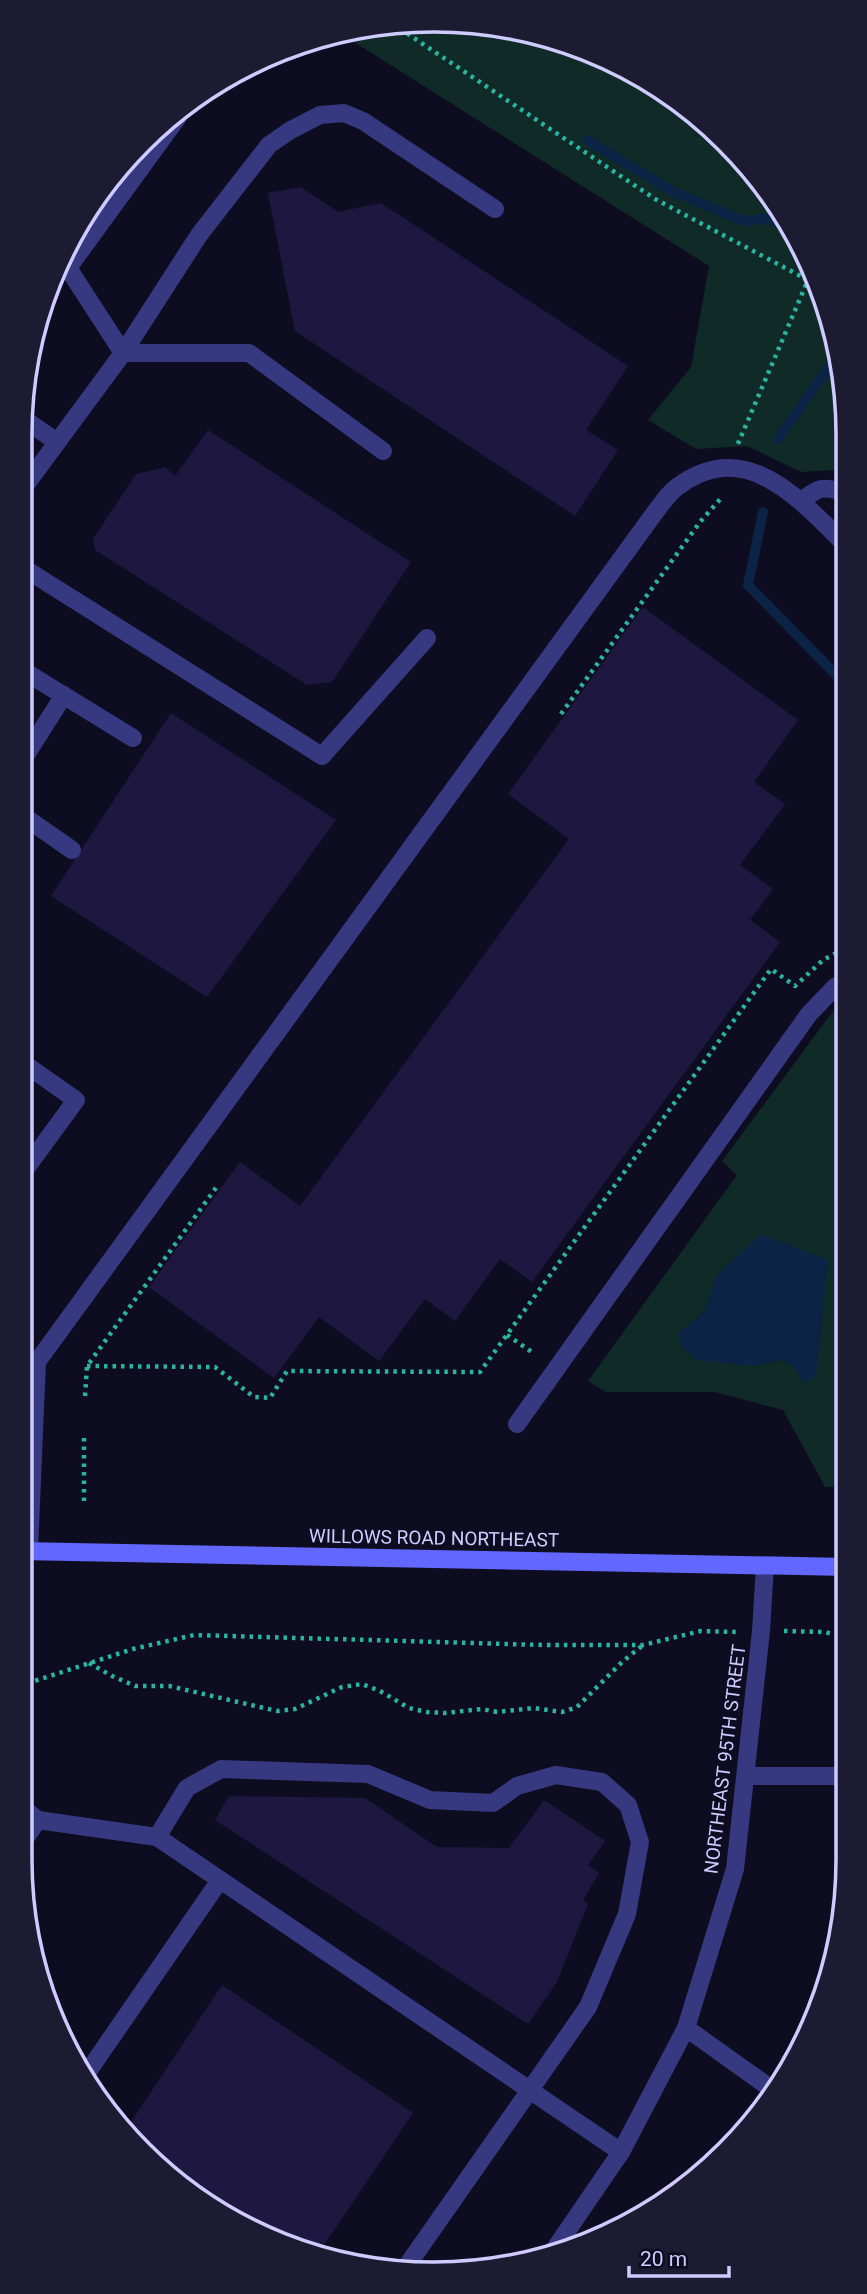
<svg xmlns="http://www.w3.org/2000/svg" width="867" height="2294" font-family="Roboto,sans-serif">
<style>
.green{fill:#0f2a27;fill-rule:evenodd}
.water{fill:#0b2445}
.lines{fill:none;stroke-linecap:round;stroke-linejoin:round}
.stream{stroke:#0b2445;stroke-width:10}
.building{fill:#1e1841}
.path{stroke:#2bb3a2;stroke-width:4.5;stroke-dasharray:3.5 5;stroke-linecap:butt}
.service{stroke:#363880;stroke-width:18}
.minor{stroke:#363880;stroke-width:18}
.secondary{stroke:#6267ff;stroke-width:18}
.labels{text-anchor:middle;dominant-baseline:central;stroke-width:6;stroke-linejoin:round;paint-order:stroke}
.street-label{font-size:19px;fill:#cecbff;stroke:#0e0c20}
.rim{fill:none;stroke:#cecbff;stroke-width:3.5}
</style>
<rect width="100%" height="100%" fill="#0e0c20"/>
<path class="green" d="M380 23 541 33 663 89 745 161 805 251 844 379V471L834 470 801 472 747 446 696 449 648 420 691 367 709 266 343 35Z
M846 1004 847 1487H825L783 1410 715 1392H606L588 1381 737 1175 722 1161 836 1007ZM761 1234 804 1384 795 1367 782 1360 754 1366 678 1334 705 1311 740 1255Z"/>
<path class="water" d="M761 1234 828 1260 816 1376 804 1384 795 1367 782 1360 754 1366 697 1360 683 1348 678 1334 705 1311 716 1276Z"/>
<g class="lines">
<path class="stream" d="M587 140 674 192 744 221 769 218 793 232
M778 439 837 355
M763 512 748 585 845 684"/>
</g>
<path class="building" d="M301 187 338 212 381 203 628 366 586 430 618 450 575 516 295 331 268 193Z
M208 430 411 562 332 682 307 685 95 550 93 539 136 474 165 467 175 476Z
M643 607 798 720 754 782 785 804 740 865 773 889 750 920 780 942 532 1282 500 1259 455 1321 425 1299 379 1361 319 1317 274 1378 149 1287 240 1162 300 1206 569 839 508 794Z
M171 713 336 820 207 997 51 896Z
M229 1796 365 1798 437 1847 509 1848 544 1800 605 1841 588 1865 599 1873 583 1900 588 1904 557 1982 528 2024 215 1820Z
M222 1985 413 2113 320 2251 227 2219 123 2134Z"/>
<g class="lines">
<path class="path" d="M393 24 655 199 808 280 737 446
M561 714 700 522 723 496
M507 1335 532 1352
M87 1366 215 1367 254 1397 270 1398 287 1371 480 1372 771 969 795 986 823 960 846 948
M85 1396 87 1366 218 1185
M84 1438V1502
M784 1631 825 1632 847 1638
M89 1663 112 1676 135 1686H169L277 1711 295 1709 342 1687 362 1684 380 1691 409 1708 427 1712 445 1713 482 1709 497 1712 534 1708 562 1712 577 1707 622 1662 643 1645
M19 1686 133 1649 194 1635 543 1645H643L701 1631 737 1632"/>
<path class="service" d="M123 353 199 235 269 145 289 131 320 115 344 113 363 121 495 209
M123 353H249L383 451
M123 353 68 268 178 117
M21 417 57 442
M801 501C819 487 822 486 844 492
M19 565 322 756 427 638
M19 668 133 738
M19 766 64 695
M19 813 72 850
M19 1060 76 1100 19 1178
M517 1424 809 1014 835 987 846 981
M29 1551 37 1362 656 511C662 503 669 493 677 487 745 436 798 498 845 544
M746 1776H848
M19 1805 38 1820
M157 1837 187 1788 221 1769 368 1774 430 1800 493 1803 517 1786 556 1775 602 1782 628 1805 640 1842 627 1914 588 2007 404 2270
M19 1847 38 1820 157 1837 621 2152
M686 2028 773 2090
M87 2073 220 1880"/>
<path class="minor" d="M19 494 123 353
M554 2250 621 2152 686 2028 735 1869 761 1631 765 1566"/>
<path class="secondary" d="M19 1551 847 1567"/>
</g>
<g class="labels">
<g class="street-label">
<text transform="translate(434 1538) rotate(1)">WILLOWS ROAD NORTHEAST</text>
<text transform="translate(725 1759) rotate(-83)">NORTHEAST 95TH STREET</text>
</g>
</g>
<path d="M0 0H867V2294H0ZM434 32H434A402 402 0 0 1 836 434V1860A402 402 0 0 1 434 2262H434A402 402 0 0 1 32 1860V434A402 402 0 0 1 434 32Z" fill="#1d1b32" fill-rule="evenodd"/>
<path class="rim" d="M434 32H434A402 402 0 0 1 836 434V1860A402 402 0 0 1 434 2262H434A402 402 0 0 1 32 1860V434A402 402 0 0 1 434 32Z"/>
<path d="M629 2266v10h100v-10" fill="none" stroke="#cecbff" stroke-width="3.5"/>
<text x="640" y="2266" font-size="21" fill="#cecbff" stroke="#0e0c20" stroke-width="5" paint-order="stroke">20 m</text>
</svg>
